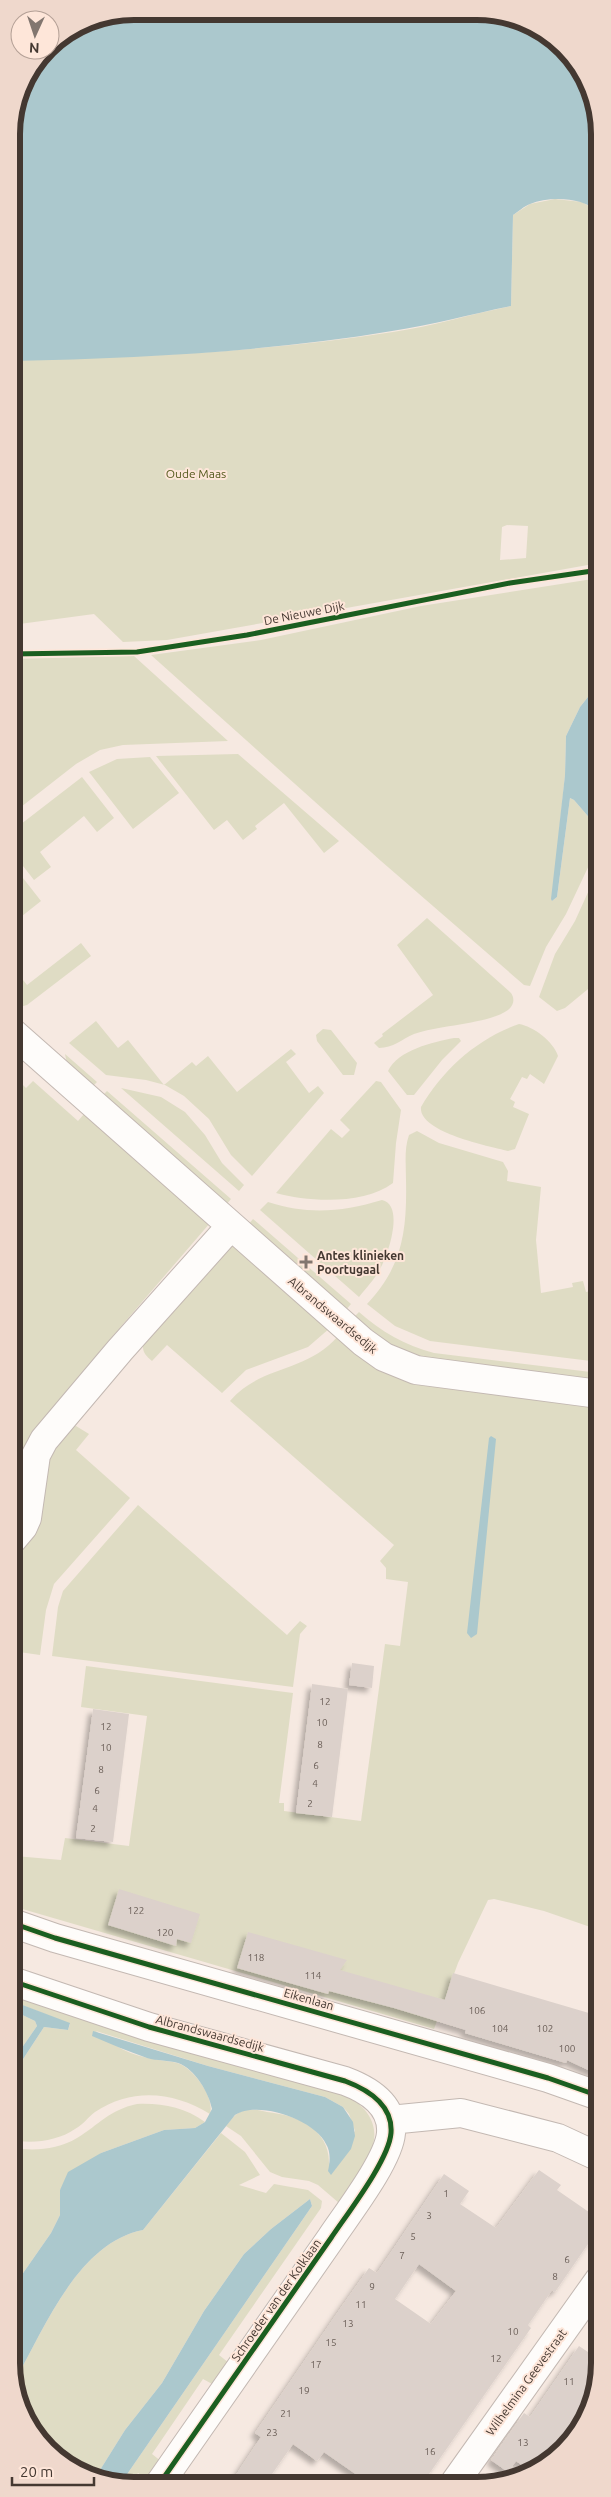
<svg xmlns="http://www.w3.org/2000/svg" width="611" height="2497" font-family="Ubuntu,sans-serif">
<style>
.green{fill:#dfdcc4;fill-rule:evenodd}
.water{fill:#abc8cd}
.building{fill:#dcd1cb;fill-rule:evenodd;filter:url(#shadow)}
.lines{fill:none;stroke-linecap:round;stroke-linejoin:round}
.minor-casing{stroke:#c3b8b2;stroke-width:30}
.minor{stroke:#fefcfa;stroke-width:28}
.cycleway-casing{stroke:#fee6d9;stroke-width:8}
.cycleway{stroke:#1b5e20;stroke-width:5}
.poi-dot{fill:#82766f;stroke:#fee6d9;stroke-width:2}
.labels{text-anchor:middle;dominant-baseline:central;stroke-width:4;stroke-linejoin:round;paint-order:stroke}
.number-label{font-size:10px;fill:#6b5f58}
.park-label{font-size:12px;fill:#555a1e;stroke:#fee6d9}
.street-label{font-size:12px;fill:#443831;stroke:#fee6d9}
.poi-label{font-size:12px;font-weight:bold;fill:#443831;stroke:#fee6d9;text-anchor:start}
.rim{fill:none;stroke:#443831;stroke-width:6}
</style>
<defs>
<filter id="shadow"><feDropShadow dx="-4.5" dy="4.5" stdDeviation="2.5" flood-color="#0004"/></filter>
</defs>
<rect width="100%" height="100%" fill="#f6e9e1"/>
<path class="green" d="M555 199 582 202 599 212V529H591L593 552 599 551V563L167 640 123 642 94 614 12 625V360C138 357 267 352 393 332 432 326 472 314 511 306L513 215 530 204ZM507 525 528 526 526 558 500 560 502 527Z
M599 578V692L588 697 580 707 566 736 565 775 552 901 557 897 570 798 574 800 599 829V844L566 914 546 947 530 986 524 985 381 861 151 655 261 640 421 606Z
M134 656 228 741 123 745 100 750 76 764 12 814V659Z
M238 754 339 841 324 853 284 803 255 826 257 829 243 840 227 820 214 830 156 756Z
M150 757 179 793 133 829 89 772 117 759Z
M82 777 114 818 97 832 84 816 40 852 51 867 34 880 12 852V831Z
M12 864 41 901 12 924Z
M599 868V980L565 1008 557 1011 539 997 555 954 575 921Z
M427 918 511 993C515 999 514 1005 508 1010 489 1024 439 1025 414 1034 402 1039 393 1048 379 1048L374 1043 383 1036 382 1034 433 995 397 945Z
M81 943 91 956 27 1005 12 1009V966L27 985Z
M96 1021 118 1048 128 1040 164 1085 192 1062 196 1066 208 1056 237 1092 291 1049 296 1054 286 1062 309 1093 318 1086 324 1093 252 1176 231 1155 209 1119 184 1096 165 1085 146 1080 106 1075 69 1043Z
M519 1024C533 1026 554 1042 558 1056L544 1084 530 1074 527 1079 522 1077 510 1099 515 1102 513 1107 529 1114 515 1149 508 1151C488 1146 418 1132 421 1107 443 1069 478 1038 519 1024Z
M323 1029 331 1030 357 1063 354 1075H343L317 1041 316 1035Z
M454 1038H459L461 1041 442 1060 414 1095H407L388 1071C398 1050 433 1042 454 1038Z
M65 1054 97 1082 91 1088 67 1064Z
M12 1063 21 1070 15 1077 26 1088 33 1081 78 1121 84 1114 210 1223 99 1352V1356L12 1521Z
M376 1081 381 1082 401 1110 396 1143 393 1183C364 1205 309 1202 276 1193L331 1129 342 1138 350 1130 340 1120Z
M121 1088 161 1097 185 1112 205 1135 222 1163 244 1185 239 1191Z
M107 1091 231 1199 225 1206 101 1097Z
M417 1131 439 1143 503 1162 508 1171 507 1181 541 1187 536 1240 541 1293 573 1287 572 1283 583 1281 586 1292 599 1289V1362L430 1341 395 1326 367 1304C403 1266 407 1230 406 1180 406 1165 404 1149 409 1135Z
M382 1200C405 1205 388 1255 380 1269 375 1279 366 1288 359 1297L260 1210 268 1202C308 1215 342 1212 382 1200Z
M253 1219 351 1304 345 1311 247 1226Z
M232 1243 330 1328 308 1347 246 1370 222 1393 167 1345 152 1361C145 1355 141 1351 144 1341Z
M359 1312C382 1332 404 1345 434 1353L599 1373V1382L427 1360 390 1347 353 1318Z
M338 1336 599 1406V1930L544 1911 494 1899 488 1900 458 1963 434 2029 12 1906V1858L15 1856 61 1860 65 1838 129 1846 147 1716 81 1707 86 1666 293 1693 279 1803H284V1811L361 1821 385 1644 400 1646 408 1582 386 1579V1568L380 1561 394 1545 230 1401C262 1364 305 1374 338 1336Z
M76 1426 89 1434 76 1450 130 1498 54 1584 46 1610 40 1655 12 1651V1554L34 1536 37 1531 47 1453 70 1427Z
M138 1505 287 1635 300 1621 307 1626 300 1634 293 1687 52 1656 58 1607 63 1591Z
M12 1993 347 2095C400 2129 364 2165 339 2203L318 2185 309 2181 282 2177 270 2172 241 2136 226 2126C230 2121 234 2115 240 2112 248 2108 259 2110 267 2112 297 2115 330 2129 329 2164L355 2131 349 2114 343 2107 325 2097 208 2066 96 2031C112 2046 132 2056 154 2059 162 2061 173 2061 180 2064 195 2071 215 2098 210 2114 174 2092 133 2087 95 2112 88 2117 83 2125 75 2129 58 2141 32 2144 12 2140V2076L44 2027 68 2030 70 2024 12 2001Z
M12 2010 35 2021 37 2026 12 2062V2042L22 2027 12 2022Z
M137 2104C162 2103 184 2107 205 2122L195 2128 164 2130 101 2153 60 2190V2215L51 2233 12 2289V2148C35 2151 57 2150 77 2138 100 2124 109 2110 137 2104Z
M221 2133 245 2152 260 2175 239 2185 266 2193 274 2184 308 2190 322 2201 321 2208 219 2355 229 2363 214 2385 203 2379 152 2454 162 2462 149 2481 138 2473 131 2483H121L312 2206 310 2199 271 2229 244 2254 204 2311 162 2383 125 2430 95 2478 73 2469 42 2444 14 2382C44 2330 77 2243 143 2230Z"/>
<path class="water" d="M134 11 501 14 539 28 569 53 599 118V212C582 197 550 196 530 204 524 206 518 212 513 215L511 306C471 314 432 325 392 331 267 352 138 358 12 361L11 126 24 80 45 50H50V45L87 21Z
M599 692V745L596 767 599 775V829L574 800 570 798 557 897 552 901 551 899 565 775 566 736 580 707 588 697Z
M491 1436 496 1439 477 1634 471 1638 467 1633 489 1438Z
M12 2001 70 2023 68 2030 44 2027 12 2076V2062L37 2026 35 2021 12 2010Z
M93 2031 208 2066 325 2097 343 2107 353 2122 355 2136 351 2149 331 2175 328 2171C330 2162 331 2152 326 2144 315 2120 258 2100 235 2115L143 2230C77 2243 44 2330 14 2382L12 2289 51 2233 60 2215V2190L68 2172 101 2153 164 2130 195 2128 205 2122 212 2109C209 2093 195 2069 178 2063 168 2060 157 2061 147 2058 128 2051 110 2044 92 2036Z
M310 2199 312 2206 121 2483H110L95 2478 125 2430 162 2383 204 2311 244 2254 271 2229Z"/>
<path class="building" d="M352 1663 374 1666 372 1688 349 1685Z
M312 1684 348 1689 332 1817 296 1813Z
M93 1709 129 1714 113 1842 76 1838Z
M119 1889 200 1914 191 1943 177 1939 176 1946 108 1925Z
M248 1932 347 1960 340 1970 445 2000 453 1973 599 2016V2075L567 2060 566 2063 465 2033 466 2030 394 2008 329 1991 328 1994 237 1968Z
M539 2170 561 2185 557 2190 599 2219V2228L555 2292 552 2290 528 2325 531 2328 422 2484H370L324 2452 317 2461 293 2444 265 2484H230L261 2437 255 2433 340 2309 369 2268 377 2273 444 2174 469 2191 460 2204 496 2228ZM419 2264 456 2291 431 2324 395 2299Z
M579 2346 600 2360V2371L590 2410 575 2431 569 2427 544 2463 532 2472 516 2461 508 2472 491 2460 524 2413 530 2417Z"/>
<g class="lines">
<defs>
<path id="minor" d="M12 1032 363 1342 384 1357 416 1370 599 1394
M12 1540 23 1527 27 1518 36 1455 44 1440 120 1350 230 1227
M12 1923 55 1938 548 2078 599 2096
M12 1981 149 2027 345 2081C369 2090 393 2105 391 2133 389 2160 347 2214 331 2238 274 2320 217 2402 160 2483
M390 2120 461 2113 558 2138 599 2157
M453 2485 599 2280"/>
</defs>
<use href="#minor" class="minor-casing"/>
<use href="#minor" class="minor"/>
<defs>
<path id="cycleway" d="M12 654 137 652 247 635 510 583 599 570
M12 1923 55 1938 548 2078 599 2096
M12 1981 149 2027 345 2081C369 2090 393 2105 391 2133 389 2160 347 2214 331 2238 274 2320 217 2402 160 2483"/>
</defs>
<use href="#cycleway" class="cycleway-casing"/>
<use href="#cycleway" class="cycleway"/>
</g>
<path class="poi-dot" d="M303.5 1254.5h5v5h5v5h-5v5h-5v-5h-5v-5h5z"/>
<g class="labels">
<g class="number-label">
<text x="325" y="1701">12</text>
<text x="322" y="1722">10</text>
<text x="106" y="1726">12</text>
<text x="320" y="1744">8</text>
<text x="106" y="1747">10</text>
<text x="316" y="1765">6</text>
<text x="101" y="1769">8</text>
<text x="315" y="1783">4</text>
<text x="97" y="1790">6</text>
<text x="310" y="1803">2</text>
<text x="95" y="1808">4</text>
<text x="93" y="1828">2</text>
<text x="136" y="1910">122</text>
<text x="165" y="1932">120</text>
<text x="256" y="1957">118</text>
<text x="313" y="1975">114</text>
<text x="477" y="2010">106</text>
<text x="500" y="2028">104</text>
<text x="545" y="2028">102</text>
<text x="567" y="2048">100</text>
<text x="446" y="2193">1</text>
<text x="429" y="2215">3</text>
<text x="413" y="2236">5</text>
<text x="402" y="2255">7</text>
<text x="567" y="2259">6</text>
<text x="555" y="2276">8</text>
<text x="372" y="2286">9</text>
<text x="361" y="2304">11</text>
<text x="348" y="2323">13</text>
<text x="513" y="2331">10</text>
<text x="331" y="2342">15</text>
<text x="496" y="2358">12</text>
<text x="316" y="2364">17</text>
<text x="569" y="2381">11</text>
<text x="304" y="2390">19</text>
<text x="286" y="2413">21</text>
<text x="272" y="2432">23</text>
<text x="523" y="2442">13</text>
<text x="430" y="2451">16</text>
</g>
<g class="park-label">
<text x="196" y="473">Oude Maas</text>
</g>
<g class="street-label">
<text transform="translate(304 613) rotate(-11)">De Nieuwe Dijk</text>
<text transform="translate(333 1315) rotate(40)">Albrandswaardsedijk</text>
<text transform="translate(309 1999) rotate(16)">Eikenlaan</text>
<text transform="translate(210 2033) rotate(15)">Albrandswaardsedijk</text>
<text transform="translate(276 2300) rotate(-55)">Schroeder van der Kolklaan</text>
<text transform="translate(526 2382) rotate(-54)">Wilhelmina Geevestraat</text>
</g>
<g class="poi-label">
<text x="317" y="1255">Antes klinieken<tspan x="317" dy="14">Poortugaal</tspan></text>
</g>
</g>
<path d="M0 0H611V2497H0ZM134 20H477A114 114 0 0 1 591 134V2363A114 114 0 0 1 477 2477H134A114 114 0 0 1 20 2363V134A114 114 0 0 1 134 20Z" fill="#efd8cc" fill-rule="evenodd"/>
<path class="rim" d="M134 20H477A114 114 0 0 1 591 134V2363A114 114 0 0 1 477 2477H134A114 114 0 0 1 20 2363V134A114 114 0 0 1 134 20Z"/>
<g transform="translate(35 35) rotate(183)"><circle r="24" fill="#fee6d9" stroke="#b4a096"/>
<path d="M0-4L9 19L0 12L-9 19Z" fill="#82766f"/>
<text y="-8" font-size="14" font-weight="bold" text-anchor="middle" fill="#443831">N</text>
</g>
<path d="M12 2477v8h82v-8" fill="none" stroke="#443831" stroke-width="2.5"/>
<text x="20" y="2477" font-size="15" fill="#443831" stroke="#fee6d9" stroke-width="4" paint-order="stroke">20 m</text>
</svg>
